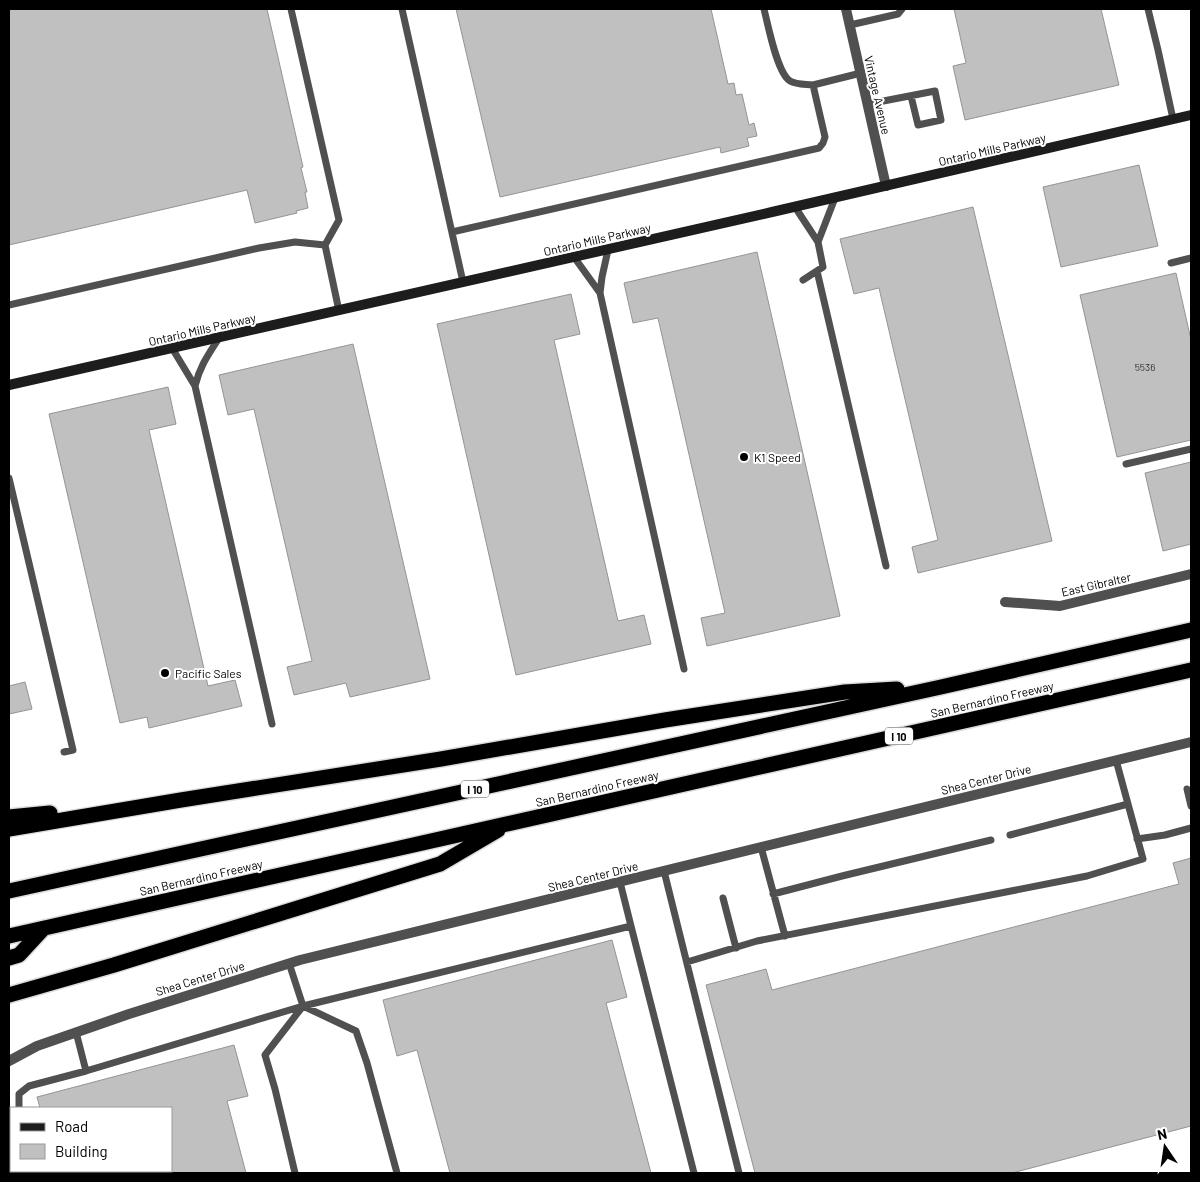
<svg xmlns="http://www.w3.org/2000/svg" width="1200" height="1182" font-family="Barlow,sans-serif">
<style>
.building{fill:#c0c0c0;stroke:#949494}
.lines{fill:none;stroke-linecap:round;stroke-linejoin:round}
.highway-casing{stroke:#dbdbdb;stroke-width:18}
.lane{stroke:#505050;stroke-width:7}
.street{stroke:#505050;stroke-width:10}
.secondary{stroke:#1d1d1d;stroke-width:10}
.highway{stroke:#000;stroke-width:15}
.poi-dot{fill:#000;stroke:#fff;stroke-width:2}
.labels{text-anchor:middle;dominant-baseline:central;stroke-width:4;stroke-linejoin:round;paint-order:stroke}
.number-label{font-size:10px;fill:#303030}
.shield{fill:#fff;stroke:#4c4c4c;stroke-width:1}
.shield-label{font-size:11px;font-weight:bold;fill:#000}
.street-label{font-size:12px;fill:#000;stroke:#fff}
.poi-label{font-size:12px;fill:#000;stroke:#fff;text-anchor:start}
</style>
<rect width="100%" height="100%" fill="#fff"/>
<path class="building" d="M9 9H267L303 167 301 168 307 192H305L308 208 296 211 297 213 255 223 247 190 9 245Z
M456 9H711L728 84 734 83 736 95 742 94 749 125 754 123 757 136 747 138 749 146 721 153 720 147 500 197Z
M954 9H1101L1119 85 965 120 953 66 966 63Z
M1139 165 1158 246 1061 267 1043 187Z
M973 207 1052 541 918 573 912 547 938 540 879 288 854 294 840 239Z
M757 252 840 616 707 646 701 618 725 613 658 318 633 323 624 283Z
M1176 273 1191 340V440L1117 457 1080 295Z
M571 294 580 334 554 340 618 621 644 615 651 644 516 675 437 324Z
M353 344 430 679 350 697 346 683 294 695 287 667 312 661 254 409 228 415 219 375Z
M168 387 176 424 149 430 208 686 235 680 242 706 149 728 147 717 120 723 49 414Z
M1191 462V544L1163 551 1145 473Z
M25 682 32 709 9 714V686Z
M1191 858V1126L1012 1173H755L706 985 766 969 772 990 1179 884 1173 863Z
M612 940 627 997 606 1003 651 1173H450L417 1050 397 1056 383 1000Z
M234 1045 248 1096 227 1101 246 1173H57L56 1171H171V1108H40L37 1097Z"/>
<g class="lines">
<defs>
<path id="highway" d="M9 817 50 813
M9 829 181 800 441 759 665 720 845 692 897 689
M9 891 941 687 1191 630
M9 936 1191 670
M9 958 19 955 44 928
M9 995 114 965 440 864 498 830"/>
</defs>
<use href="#highway" class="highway-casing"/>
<path class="lane" d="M291 9 339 220 325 245 339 311
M402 9 463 282
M764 9C768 25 777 73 790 81 797 85 805 84 813 85
M1148 9 1158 50 1173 119
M850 25 898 14 902 9
M868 104 935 91 941 120 918 125 911 96
M795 207 818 242 823 267 803 280
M452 232 819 148 823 143 825 137 813 85 861 73
M818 242 835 198
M608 250 602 277 600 293 684 669
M574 257 600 293
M1171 263 1191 258
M817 271 886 566
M9 305 259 248 295 242 325 245
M172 348 195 386 272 724
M195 386C200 366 208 355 219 338
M1126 464 1191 449
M9 478 73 750 64 752
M1187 789 1191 806
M1010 835 1128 804
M1137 839 1165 835 1191 828
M761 847 785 936
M664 871 739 1173
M773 894 842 876 991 840
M723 898 736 948
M631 926 694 1173
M687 962 757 941 1087 876 1143 859 1116 760
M289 963 303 1006 356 1031 367 1063 397 1173
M76 1032 86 1071
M19 1108V1094L29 1086 86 1071 303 1006 631 926 620 882
M9 1131 11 1128
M32 1171 33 1173
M295 1173 275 1089 265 1055 303 1006"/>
<path class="street" d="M846 9 886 186
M1005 602 1060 606 1191 574
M9 1061 37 1046 129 1014 300 960 1191 742"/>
<path class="secondary" d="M9 385 772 212 1191 115"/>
<use href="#highway" class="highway"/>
</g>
<g class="poi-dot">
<circle cx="744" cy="457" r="5"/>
<circle cx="165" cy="673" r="5"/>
</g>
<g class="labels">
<g class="number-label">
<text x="1145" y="367">5536</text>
</g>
<g class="shield">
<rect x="885" y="727.5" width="28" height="17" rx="4"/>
<rect x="461" y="780.5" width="28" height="17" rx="4"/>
</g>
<g class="shield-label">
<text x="899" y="736">I 10</text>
<text x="475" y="789">I 10</text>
</g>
<g class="street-label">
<text transform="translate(878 95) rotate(77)">Vintage Avenue</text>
<text transform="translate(992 149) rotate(-13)">Ontario Mills Parkway</text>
<text transform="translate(597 239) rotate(-13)">Ontario Mills Parkway</text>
<text transform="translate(202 329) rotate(-13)">Ontario Mills Parkway</text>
<text transform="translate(1096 584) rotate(-13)">East Gibralter</text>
<text transform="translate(992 699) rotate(-13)">San Bernardino Freeway</text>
<text transform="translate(986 779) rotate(-14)">Shea Center Drive</text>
<text transform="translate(597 788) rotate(-13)">San Bernardino Freeway</text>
<text transform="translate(593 876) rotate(-14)">Shea Center Drive</text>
<text transform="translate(201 877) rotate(-13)">San Bernardino Freeway</text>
<text transform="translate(200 978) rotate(-17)">Shea Center Drive</text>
</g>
<g class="poi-label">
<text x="754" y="457">K1 Speed</text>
<text x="175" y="673">Pacific Sales</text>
</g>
</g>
<rect width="1200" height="1182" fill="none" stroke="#000000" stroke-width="20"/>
<rect x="10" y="1107" width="162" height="65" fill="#ffffff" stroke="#999999"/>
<rect x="20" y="1123" width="25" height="8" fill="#1d1d1d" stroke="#999999"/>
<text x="55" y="1132" font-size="15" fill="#000000">Road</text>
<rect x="20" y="1144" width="25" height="15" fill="#c0c0c0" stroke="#999999"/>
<text x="55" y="1157" font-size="15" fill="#000000">Building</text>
<g transform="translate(1165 1147) rotate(347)" stroke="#ffffff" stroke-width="4" paint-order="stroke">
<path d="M0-4L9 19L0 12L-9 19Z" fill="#000000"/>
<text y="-8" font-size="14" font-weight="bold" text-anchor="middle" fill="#000000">N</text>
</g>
</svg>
